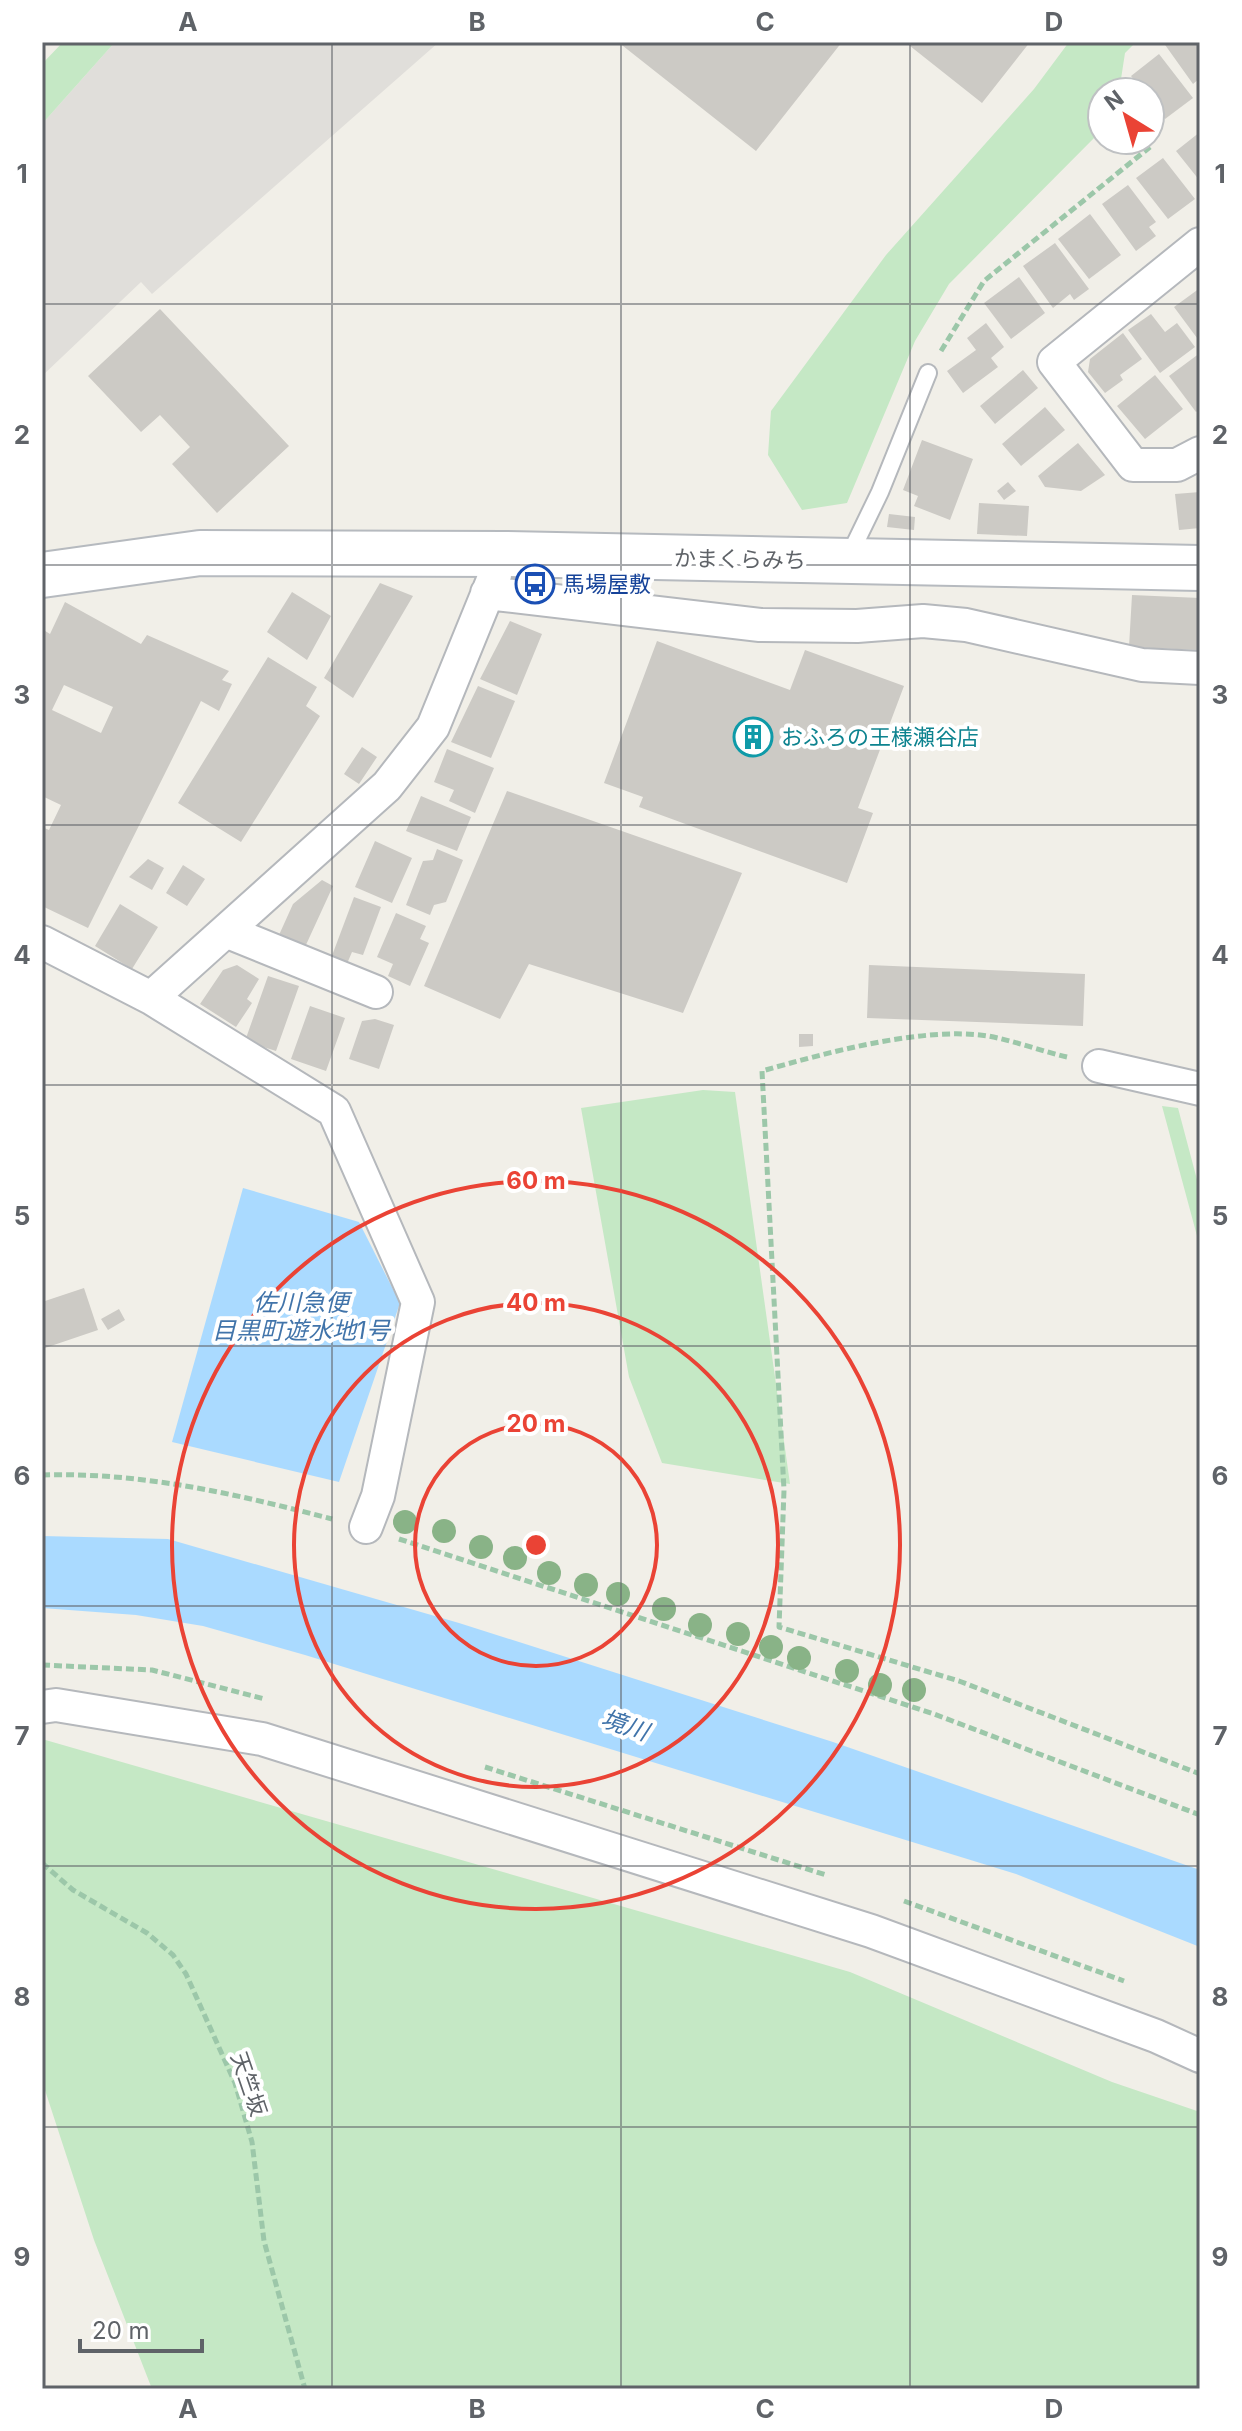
<svg xmlns="http://www.w3.org/2000/svg" width="1242" height="2431" font-family="Inter,'Noto Sans JP',sans-serif">
<style>
.industrial{fill:#e0deda}
.green{fill:#c5e8c5}
.water{fill:#aadaff}
.building{fill:#cccac5;fill-rule:evenodd}
.lines{fill:none;stroke-linecap:round;stroke-linejoin:round}
.lane-casing{stroke:#b5b8bc;stroke-width:20}
.street-casing{stroke:#b5b8bc;stroke-width:36}
.secondary-casing{stroke:#b6babf;stroke-width:48}
.path{stroke:#9cc7a9;stroke-width:5;stroke-dasharray:8 4;stroke-linecap:butt}
.lane{stroke:#fff;stroke-width:16}
.street{stroke:#fff;stroke-width:32}
.secondary{stroke:#fff;stroke-width:44}
.tree{fill:#89b387}
.grid{fill:none;stroke:#5f6368;stroke-width:2;stroke-opacity:0.55}
.ring{fill:none;stroke:#ea4335;stroke-width:4}
.labels{text-anchor:middle;dominant-baseline:central;stroke-width:8;stroke-linejoin:round;paint-order:stroke}
.street-label{font-size:22px;fill:#5f6368;stroke:#fff}
.transit-label{font-size:22px;fill:#164399;stroke:#fff;text-anchor:start}
.culture-label{font-size:22px;fill:#0d838f;stroke:#fff;text-anchor:start}
.water-label{font-size:24px;font-style:italic;fill:#4174aa;stroke:#fff}
.centre{fill:#ea4335;stroke:#fff;stroke-width:4}
.ring-label{font-size:24px;text-anchor:middle;font-weight:bold;fill:#ea4335;stroke:#fff;stroke-width:8;stroke-linejoin:round;paint-order:stroke}
.neatline{fill:none;stroke:#5f6368;stroke-width:3}
.grid-label{font-size:26px;text-anchor:middle;font-weight:bold;fill:#5f6368}
</style>
<rect width="100%" height="100%" fill="#f1efe8"/>
<path class="industrial" d="M115 42H439L152 294 141 282 42 376V124Z"/>
<path class="green" d="M63 42H115L42 124V64Z
M1069 42H1136L1125 53 1119 92H1102V130L949 284 915 341 847 503 802 510 768 455 771 411 886 255 1034 89Z
M703 1090 735 1092 790 1484 662 1463 629 1377 581 1108Z
M1162 1106 1178 1108 1200 1191V1247Z
M42 1739 850 1972 1112 2082 1200 2112V2389H152L94 2240 42 2081Z"/>
<path class="water" d="M243 1188 359 1222 400 1303 339 1482 172 1442Z
M42 1536 168 1539 459 1623 833 1742 1200 1870V1947L1016 1874 305 1655 203 1626 136 1615 42 1608Z"/>
<path class="building" d="M618 42H842L756 151Z
M905 42H1030L982 103Z
M1163 42H1200V78L1193 84Z
M1159 54 1193 98 1165 119 1150 100V92H1144L1131 76Z
M1200 132V181L1176 151Z
M1163 158 1195 199 1168 219 1136 178Z
M1128 185 1156 222 1149 227 1156 236 1136 251 1102 204Z
M1090 214 1121 255 1089 279 1058 239Z
M1055 243 1089 289 1074 300 1070 294 1053 308 1023 266Z
M1019 277 1045 313 1011 339 984 303Z
M1200 288V342L1174 307Z
M160 309 289 446 217 513 172 464 190 447 160 415 141 432 88 376Z
M1151 314 1165 332 1177 323 1195 347 1160 373 1128 330Z
M986 323 1004 347 991 358 998 367 963 393 947 371 976 350 967 338Z
M1123 333 1142 359 1120 375 1123 380 1105 393 1088 372 1090 359Z
M1200 353V409L1196 412 1169 376Z
M1023 370 1038 388 995 424 980 406Z
M1155 375 1183 409 1145 439 1117 406Z
M1045 407 1065 430 1021 466 1002 444Z
M922 440 973 459 950 520 914 506 918 496 903 490Z
M1078 443 1105 475 1081 491 1045 487 1038 476Z
M1008 482 1016 491 1004 500 997 491Z
M1200 492V528L1179 530 1175 494Z
M979 503 1029 506 1027 536 977 534Z
M889 514 915 517 914 530 887 527Z
M380 583 413 596 353 698 324 678Z
M292 592 331 616 307 660 267 632Z
M1132 595 1200 598V650L1129 647Z
M65 602 141 644 147 635 229 671 222 680 232 684 219 711 201 701 88 928 42 906V827L49 830 61 805 42 796V629L50 634ZM64 685 113 707 101 733 52 710Z
M510 621 542 634 517 695 480 679Z
M657 641 790 690 805 650 904 686 858 808 873 813 847 883 639 807 643 797 604 783Z
M268 657 317 687 306 706 320 716 241 842 178 803Z
M478 686 515 701 491 758 451 742Z
M362 747 377 757 359 784 344 774Z
M447 749 494 768 475 813 449 801 454 790 434 782Z
M507 791 742 873 683 1013 529 964 500 1019 424 986Z
M421 796 471 817 457 851 406 831Z
M375 841 412 858 392 903 355 887Z
M437 849 463 860 446 902 434 905 430 915 406 905 423 861 433 860Z
M148 859 164 868 152 890 129 877Z
M183 865 205 879 187 906 166 893Z
M322 880 333 886 305 947 279 935 293 904Z
M354 897 381 907 363 955 352 952 346 966 330 961Z
M120 904 158 927 132 969 95 946Z
M396 913 426 926 420 939 429 943 410 986 388 976 393 964 377 957Z
M237 965 259 979 247 999 252 1003 236 1027 200 1004 223 970Z
M869 965 1085 974 1083 1026 867 1018Z
M268 976 299 986 276 1051 245 1041Z
M310 1006 345 1018 326 1071 291 1059Z
M375 1019 394 1025 379 1069 349 1059 362 1021Z
M799 1034H813V1046L799 1047Z
M84 1288 98 1330 42 1349V1302Z
M119 1309 125 1320 108 1330 101 1319Z"/>
<g class="lines">
<defs>
<path id="lane" d="M849 556 880 492 928 373"/>
<path id="street" d="M1200 244 1054 362 1133 465H1177L1200 453
M487 593 760 625 857 626 923 621 966 625 1142 665 1200 668
M228 932 376 992
M42 942 151 998 334 1111 418 1302 378 1496 366 1527
M151 998 387 786 433 727 495 575
M1099 1066 1200 1089
M42 1707 56 1705 262 1739 871 1931 1156 2036 1200 2056"/>
<path id="secondary" d="M42 575 200 553 504 554 1200 568"/>
</defs>
<use href="#lane" class="lane-casing"/>
<use href="#street" class="street-casing"/>
<use href="#secondary" class="secondary-casing"/>
<path class="path" d="M941 351 984 281 1150 147
M1067 1057C1041 1051 1015 1041 988 1036 922 1026 826 1053 762 1071L784 1490 779 1627 959 1681 1200 1774
M42 1475C142 1472 236 1494 332 1519
M399 1539 934 1714 1200 1815
M42 1665 152 1670 265 1699
M485 1767 826 1875
M42 1863 73 1890 147 1933 173 1955 186 1974 235 2083 252 2142 264 2241 305 2389
M904 1901 1124 1981"/>
<use href="#lane" class="lane"/>
<use href="#street" class="street"/>
<use href="#secondary" class="secondary"/>
</g>
<g class="tree">
<circle cx="405" cy="1522" r="12"/>
<circle cx="444" cy="1531" r="12"/>
<circle cx="481" cy="1547" r="12"/>
<circle cx="515" cy="1558" r="12"/>
<circle cx="549" cy="1573" r="12"/>
<circle cx="586" cy="1585" r="12"/>
<circle cx="618" cy="1594" r="12"/>
<circle cx="664" cy="1609" r="12"/>
<circle cx="700" cy="1625" r="12"/>
<circle cx="738" cy="1634" r="12"/>
<circle cx="771" cy="1647" r="12"/>
<circle cx="799" cy="1658" r="12"/>
<circle cx="847" cy="1671" r="12"/>
<circle cx="880" cy="1685" r="12"/>
<circle cx="914" cy="1690" r="12"/>
</g>
<path class="grid" d="M332 42V2389M621 42V2389M910 42V2389M42 304H1200M42 565H1200M42 825H1200M42 1085H1200M42 1346H1200M42 1606H1200M42 1866H1200M42 2127H1200"/>
<g class="ring">
<circle cx="536" cy="1545" r="121"/>
<circle cx="536" cy="1545" r="242"/>
<circle cx="536" cy="1545" r="364"/>
</g>
<defs>
<symbol id="bus-ring" viewBox="-11 -11 22 22"><circle r="9.5" fill="#fff" stroke="#1a4fb4" stroke-width="1.5"/><path d="M-5-6H5V4H4V6H2V4H-2V6H-4V4H-5ZM-3.5-4V0h7V-4ZM-3.5 1.2v1.5H-2V1.2ZM2 1.2v1.5H3.5V1.2Z" fill="#1a4fb4"/></symbol>
<symbol id="building-ring" viewBox="-11 -11 22 22"><circle r="9.5" fill="#fff" stroke="#0f9aa8" stroke-width="1.5"/><path d="M-4-6H4V6H1V3H-1V6H-4ZM-2.5-4.3h1.7v1.8h-1.7ZM.8-4.3h1.7v1.8H.8ZM-2.5-1h1.7V.8h-1.7ZM.8-1h1.7V.8H.8Z" fill="#0f9aa8"/></symbol>
</defs>
<g fill-rule="evenodd">
<use href="#bus-ring" x="513" y="562" width="44" height="44"/>
<use href="#building-ring" x="731" y="715" width="44" height="44"/>
</g>
<g class="labels">
<g class="street-label">
<text transform="translate(740 559) rotate(1)">かまくらみち</text>
<text transform="translate(249 2084) rotate(71)">天竺坂</text>
</g>
<g class="transit-label">
<text x="563" y="584">馬場屋敷</text>
</g>
<g class="culture-label">
<text x="781" y="737">おふろの王様瀬谷店</text>
</g>
<g class="water-label">
<text x="301" y="1302">佐川急便<tspan x="301" dy="28">目黒町遊水地1号</tspan></text>
<text transform="translate(625 1725) rotate(19)">境川</text>
</g>
</g>
<circle cx="536" cy="1545" r="12" class="centre"/>
<g class="ring-label">
<text x="536" y="1189">60 m</text>
<text x="536" y="1311">40 m</text>
<text x="536" y="1432">20 m</text>
</g>
<rect width="1242" height="2431" fill="none" stroke="#ffffff" stroke-width="88"/>
<g transform="translate(1126 116) rotate(323)"><circle r="38" fill="#ffffff" stroke="#bfc1c3" stroke-width="2"/>
<path d="M0-6L14 30L0 20L-14 30Z" fill="#ea4335"/>
<text y="-12" font-size="22" font-weight="bold" text-anchor="middle" fill="#5f6368">N</text>
</g>
<path d="M80 2339v12h122v-12" fill="none" stroke="#5f6368" stroke-width="4"/>
<text x="92" y="2339" font-size="24" fill="#5f6368" stroke="#ffffff" stroke-width="6" paint-order="stroke">20 m</text>
<rect x="44" y="44" width="1154" height="2343" class="neatline"/>
<g class="grid-label">
<text x="188" y="31">A</text>
<text x="477" y="31">B</text>
<text x="765" y="31">C</text>
<text x="1054" y="31">D</text>
<text x="22" y="183">1</text>
<text x="1220" y="183">1</text>
<text x="22" y="444">2</text>
<text x="1220" y="444">2</text>
<text x="22" y="704">3</text>
<text x="1220" y="704">3</text>
<text x="22" y="964">4</text>
<text x="1220" y="964">4</text>
<text x="22" y="1225">5</text>
<text x="1220" y="1225">5</text>
<text x="22" y="1485">6</text>
<text x="1220" y="1485">6</text>
<text x="22" y="1745">7</text>
<text x="1220" y="1745">7</text>
<text x="22" y="2006">8</text>
<text x="1220" y="2006">8</text>
<text x="22" y="2266">9</text>
<text x="1220" y="2266">9</text>
<text x="188" y="2418">A</text>
<text x="477" y="2418">B</text>
<text x="765" y="2418">C</text>
<text x="1054" y="2418">D</text>
</g>
</svg>
